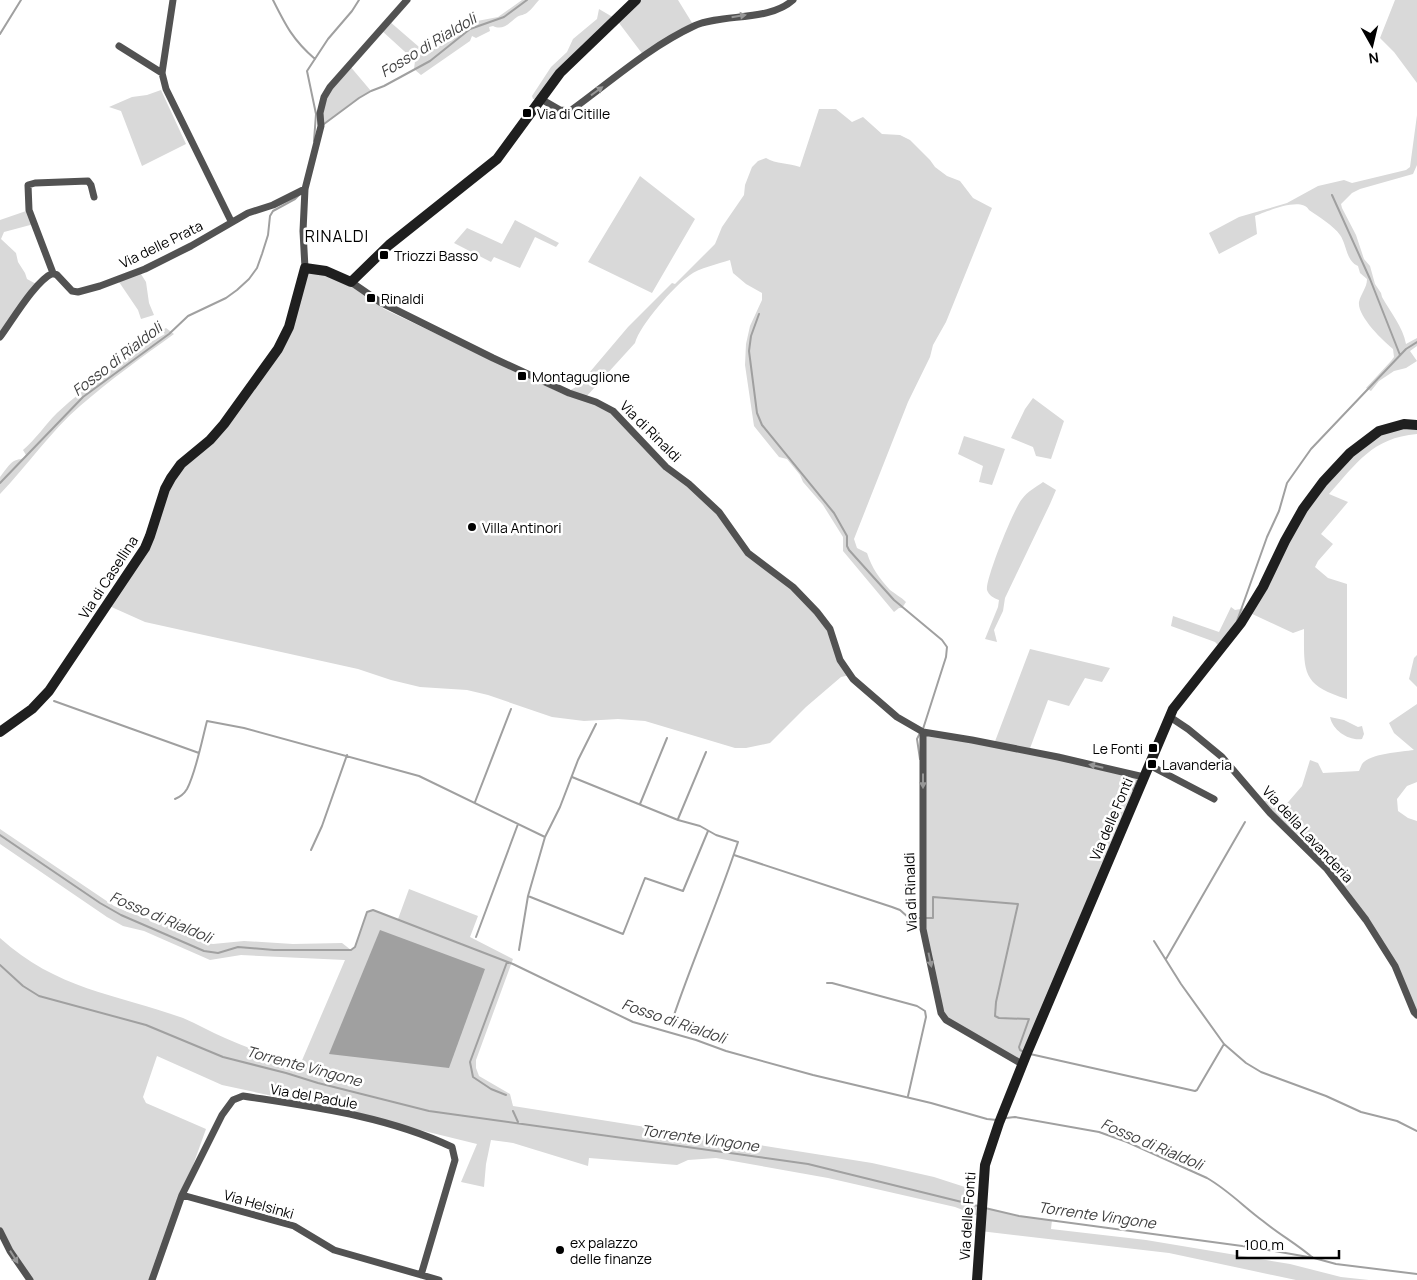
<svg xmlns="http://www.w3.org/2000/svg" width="1417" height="1280" font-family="Manrope,sans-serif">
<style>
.green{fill:#d9d9d9}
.water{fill:#a0a0a0}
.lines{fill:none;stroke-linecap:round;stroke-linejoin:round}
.stream{stroke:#a0a0a0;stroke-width:2}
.street{stroke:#525252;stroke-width:7}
.secondary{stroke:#1f1f1f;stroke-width:10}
.oneway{fill:#979797}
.poi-dot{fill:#000;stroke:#fff;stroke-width:2}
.labels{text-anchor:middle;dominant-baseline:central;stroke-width:5;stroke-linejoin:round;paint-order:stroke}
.poi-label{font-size:14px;fill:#000;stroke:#fff;text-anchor:start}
.street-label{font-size:14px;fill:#000;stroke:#fff}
.water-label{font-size:15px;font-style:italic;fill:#414141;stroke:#fff}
.quarter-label{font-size:16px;letter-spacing:1px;fill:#000;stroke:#fff}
</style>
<rect width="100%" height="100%" fill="#fff"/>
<path class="green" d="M522 0H539C535 4 532 9 528 12 525 15 520 15 517 17 509 23 503 31 493 26L489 27 490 31 476 38 472 36 470 41 421 75 414 69 415 61 381 30 389 21 426 53 452 40 472 22 498 17Z
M636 0H678L694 26 644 56 616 19 541 99H533L532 96 551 67 567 52 573 39 597 19 599 9 616 19Z
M1395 0H1417V83L1394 52 1380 38Z
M349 65 371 91 351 103 321 126 324 97Z
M161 90 186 144 142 166 121 111 109 107 132 97 147 95Z
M819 109H836L852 122 863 117 882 134 900 135 910 140 930 160 935 167 947 176 960 181 973 198 992 208 946 322 933 345 930 357 908 402 854 539 857 548 867 553C872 568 879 578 890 590 895 594 901 597 906 602L902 608H899L894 612 843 551V537L823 505 803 482 800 475 787 459 779 457 754 426 745 365 746 344 750 326 762 300V293L746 284 733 273 730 260C718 264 699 268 690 275 674 286 640 325 635 343L585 398 613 411 666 467 719 512 740 543 817 612 850 675 841 677 806 707 770 743 746 748H735L645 721 618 719 584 721 552 717 488 695 467 690 420 687 391 680 358 669 145 622 107 605 133 568 165 489 210 440 278 349 305 268 351 282 384 309 563 394 578 386 628 327 672 283 675 284 715 244 722 227 744 195 745 185 752 167 758 161 766 158C776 164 789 163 800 167Z
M1417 115V165L1413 174 1360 189 1352 193 1341 204 1342 208 1356 235 1364 259 1370 266 1375 284 1381 293 1382 297C1391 313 1403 327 1406 344L1417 338V346L1410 351 1417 361 1406 368 1394 371 1379 381 1371 391 1366 388 1391 361 1394 357 1393 349C1383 341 1357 316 1359 302 1361 293 1367 288 1367 279L1360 273 1358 266C1346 261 1347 245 1340 235 1334 226 1318 216 1309 210 1301 196 1266 212 1255 216L1257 234 1219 254 1209 233 1239 217 1287 203 1318 186 1344 180 1352 183 1406 170 1410 167Z
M640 176 695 219 652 293 588 262Z
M29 210 34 224 4 232 1 239 16 253 18 262 25 273 27 279 38 285 0 337V220Z
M515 220 559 243 556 247 535 237 520 268 494 257 491 262 454 243 467 228 502 244Z
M139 271 146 282 149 303 154 315 141 319 138 310 117 279Z
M166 328 174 334C142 357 110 380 80 406 50 432 27 466 0 494V477C4 472 9 464 14 461 19 458 22 461 26 455L23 450C36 439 45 425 57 413 73 398 90 385 108 372 126 358 144 345 165 334L161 331Z
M1033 398 1064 421 1051 459 1036 456 1033 447 1011 438 1025 409Z
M1417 425V434C1372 438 1357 463 1329 494L1348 502 1321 534 1333 544 1318 561 1315 567 1328 578 1347 584V699C1301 685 1304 672 1304 629L1293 633 1248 612 1222 649 1215 642 1171 626 1173 616 1219 632 1231 607 1235 610 1251 607 1323 482 1379 431Z
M964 436 1005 449 992 485 979 482 983 466 958 454Z
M1043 482 1056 490 1050 504 1005 598 1003 611 994 630 997 642 985 639 998 607 999 600C994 598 989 596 987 590 985 580 1014 508 1022 499 1027 492 1036 487 1043 482Z
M1030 649 1110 668 1102 682 1085 678 1069 706 1048 700 1029 751 1144 777 1022 1064 946 1020 923 929V732L994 744Z
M1417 655V687L1409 679 1414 658Z
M1417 704V782L1407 786 1397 799 1398 811 1408 818 1417 821V1015L1395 966 1327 869 1261 803 1275 796 1283 808 1302 786 1310 760 1318 763 1323 773 1359 771C1360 769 1361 766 1362 764 1371 753 1401 752 1414 750L1394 733 1389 723Z
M1330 717 1344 720 1358 727 1362 726 1364 734 1362 739C1349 741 1333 731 1330 717Z
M0 829 114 906 130 913 164 924 205 943 213 944 244 941 293 944 342 943 351 950 355 947 367 912 373 910 398 919 409 889 478 916 470 937 513 959 476 1060V1068L479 1076 510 1094 513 1106 872 1163 934 1177 968 1188 969 1204 1019 1216 1052 1220 1051 1229 1146 1240 1290 1264 1341 1277 1369 1280H1296L1169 1253 980 1231 981 1217 955 1207 828 1178 716 1158 688 1160 677 1165 589 1158 588 1166 513 1143 491 1140 486 1164 484 1187 461 1182 477 1144 347 1112 222 1085 157 1056 143 1097 146 1103 206 1129 152 1280H30L0 1238V938C56 989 115 994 183 1018 197 1024 211 1032 225 1038 249 1049 275 1057 300 1065L345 960 241 955 210 960 144 931 123 926 107 917 0 844Z"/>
<path class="water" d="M380 930 485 969 449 1068 329 1054Z"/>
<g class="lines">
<path class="stream" d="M273 0C286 26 293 40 315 59
M0 34 21 0
M324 124 359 98 371 91 384 86 430 61 470 29 504 17 527 0
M314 141 316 114 307 71 328 39 352 11 359 0
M1332 195 1370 279 1400 355
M759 314 751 336 749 351 757 413 762 425 834 513 847 536V546L849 550 894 600 942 640 947 647 946 657 923 729
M0 483 83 397 169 334 188 316 226 298 237 290 249 279 257 268 262 254 268 235 270 216 273 211 295 199 300 194
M1237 621 1267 537 1279 511 1287 483 1311 449 1406 349 1417 342
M54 701 199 753
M920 759 917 739 920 733
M572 777 678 820 700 826 716 835 738 842C718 903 692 961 672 1021
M1133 790 1137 781
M175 799C180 797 184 794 187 789 196 772 202 740 207 721L244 728 419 776 545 837
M475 802 511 709
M640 804 667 738
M678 819 706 752
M0 835 100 903 121 915 204 951 218 953 238 947 274 950H351L355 947 367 912 373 910 513 964 633 1022 696 1040 726 1051 813 1075 931 1103 987 1119 997 1120
M311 850 322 826 347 755
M734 855 892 907 900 910 909 918H933V897L1018 904 996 1002 995 1016 999 1018 1029 1019 1019 1047 1020 1050 1024 1052
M528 896 623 934 645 878 683 891 708 831
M476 937 518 824
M1154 941 1181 984 1224 1044 1246 1063 1261 1072 1326 1096 1361 1112 1397 1121 1417 1131
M519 950 528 896 545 837 560 807 578 760 596 724
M1166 959 1245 822
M0 965 23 986 39 996 146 1025 223 1057 286 1073 318 1083 429 1111 808 1164 978 1206
M827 983H832L917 1006 925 1011 926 1017 908 1096
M1030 1054 1195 1091 1197 1090 1224 1044
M506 1095 491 1089 473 1077 470 1062 507 962
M513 1111 518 1122
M1006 1118 1015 1117 1099 1132 1127 1142 1207 1178C1228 1190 1244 1207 1263 1221 1280 1235 1297 1244 1313 1258
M985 1208 1019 1216 1257 1248 1314 1258 1336 1264 1417 1274"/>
<path class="street" d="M173 0 162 73 166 89 231 221
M119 46 162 73
M541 99 560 110 570 111C610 82 649 47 694 26 723 13 769 22 793 0
M305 268 303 231 305 189 321 126 320 113 324 97 330 87 407 0
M53 273 29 210 28 185 35 183 88 181 91 185 94 197
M351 282 380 302 493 358 569 393 596 402 613 411 666 467 689 484 719 512 748 553 793 587 817 612 830 629 840 660 853 679 897 717 923 732 972 740 1058 757 1144 777
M0 337C12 321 35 281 53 273L57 275 72 291 78 292 100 286 145 269 191 246 248 213 273 205 305 189
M1170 717 1188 729 1222 757 1270 813 1327 869 1366 920 1395 966 1414 1012 1417 1015
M923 732V929L941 1013 946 1020 1022 1064
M1149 765 1214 799
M182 1195 294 1226 334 1250 439 1280
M0 1231 10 1251 30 1280
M152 1280 182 1195 222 1115 233 1100 243 1096C314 1107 386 1116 452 1147L455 1160 421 1275"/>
<path class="secondary" d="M0 732 32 709 49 691 145 548 150 536 165 489 171 478 181 464 210 440 224 424 278 349 289 327 305 268 326 271 351 282 389 245 497 159 560 73 636 0
M977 1280 985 1165 999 1123 1027 1053 1173 709 1241 623 1263 587 1285 541 1303 509 1323 482 1350 453 1379 431 1404 424 1417 425"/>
</g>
<defs><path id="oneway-solid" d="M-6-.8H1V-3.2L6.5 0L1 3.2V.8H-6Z" transform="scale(1.25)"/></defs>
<g class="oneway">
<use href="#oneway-solid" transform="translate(739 16) rotate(-9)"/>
<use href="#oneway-solid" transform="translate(597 91) rotate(-36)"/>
<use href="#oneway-solid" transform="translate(1096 766) rotate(-167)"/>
<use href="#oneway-solid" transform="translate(923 781) rotate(90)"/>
<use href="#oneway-solid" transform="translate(930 960) rotate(78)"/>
<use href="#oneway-solid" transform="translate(14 1257) rotate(58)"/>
</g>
<g class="poi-dot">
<rect x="522" y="108" width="10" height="10" rx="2.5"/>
<rect x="379" y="250" width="10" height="10" rx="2.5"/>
<rect x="366" y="293" width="10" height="10" rx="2.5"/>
<rect x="517" y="371" width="10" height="10" rx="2.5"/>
<circle cx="472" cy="527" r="5"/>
<rect x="1148" y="743" width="10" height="10" rx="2.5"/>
<rect x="1147" y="759" width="10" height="10" rx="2.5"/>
<circle cx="560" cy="1250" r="5"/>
</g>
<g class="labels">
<g class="poi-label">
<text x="537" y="113">Via di Citille</text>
<text x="394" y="255">Triozzi Basso</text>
<text x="381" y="298">Rinaldi</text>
<text x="532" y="376">Montaguglione</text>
<text x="482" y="527">Villa Antinori</text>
<text x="1143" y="748" text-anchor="end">Le Fonti</text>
<text x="1162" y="764">Lavanderia</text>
<text x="570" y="1242">ex palazzo<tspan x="570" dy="16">delle finanze</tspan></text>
</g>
<g class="street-label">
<text transform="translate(161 244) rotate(-26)">Via delle Prata</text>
<text transform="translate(651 431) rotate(45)">Via di Rinaldi</text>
<text transform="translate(108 577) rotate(-57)">Via di Casellina</text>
<text transform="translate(1111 819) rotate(-67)">Via delle Fonti</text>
<text transform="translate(1308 834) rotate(47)">Via della Lavanderia</text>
<text transform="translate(910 892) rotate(-92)">Via di Rinaldi</text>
<text transform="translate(314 1096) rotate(10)">Via del Padule</text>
<text transform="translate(259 1204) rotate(16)">Via Helsinki</text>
<text transform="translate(967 1216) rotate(-86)">Via delle Fonti</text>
</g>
<g class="water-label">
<text transform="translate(428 45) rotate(-31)">Fosso di Rialdoli</text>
<text transform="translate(117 359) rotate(-38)">Fosso di Rialdoli</text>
<text transform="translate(161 917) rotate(23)">Fosso di Rialdoli</text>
<text transform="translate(674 1021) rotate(19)">Fosso di Rialdoli</text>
<text transform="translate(304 1066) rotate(15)">Torrente Vingone</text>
<text transform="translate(700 1138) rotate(8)">Torrente Vingone</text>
<text transform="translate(1152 1144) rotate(23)">Fosso di Rialdoli</text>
<text transform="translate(1097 1215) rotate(8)">Torrente Vingone</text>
</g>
<g class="quarter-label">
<text x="337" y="236">RINALDI</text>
</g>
</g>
<g transform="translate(1372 45) rotate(172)" stroke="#ffffff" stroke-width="4" paint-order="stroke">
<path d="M0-4L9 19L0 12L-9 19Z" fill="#000000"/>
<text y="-8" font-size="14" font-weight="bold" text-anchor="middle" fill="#000000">N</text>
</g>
<path d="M1237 1250v8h102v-8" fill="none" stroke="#000000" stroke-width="2.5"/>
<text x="1244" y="1250" font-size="15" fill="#000000" stroke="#ffffff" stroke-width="4" paint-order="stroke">100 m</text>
</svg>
